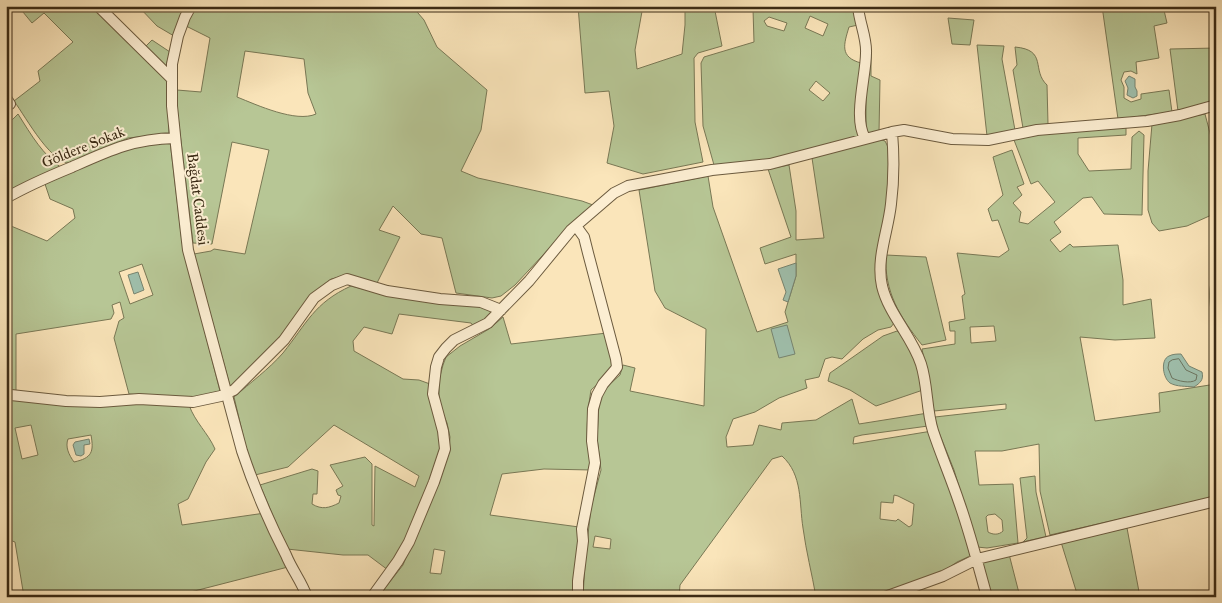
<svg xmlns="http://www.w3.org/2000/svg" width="1222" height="603" font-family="'IM FELL Great Primer',serif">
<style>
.green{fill:#b7c695;stroke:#797855;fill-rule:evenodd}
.water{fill:#9fbfac;stroke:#778470}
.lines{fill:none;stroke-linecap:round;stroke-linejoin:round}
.shore{stroke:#6d7560;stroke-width:1}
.minor-casing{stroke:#6b5a3e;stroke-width:12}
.minor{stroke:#fceed2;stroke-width:10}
.labels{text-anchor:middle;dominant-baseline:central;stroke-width:4;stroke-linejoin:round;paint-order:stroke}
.street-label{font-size:15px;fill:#3b2b15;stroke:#fceed2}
</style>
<rect width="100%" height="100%" fill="#fae5ba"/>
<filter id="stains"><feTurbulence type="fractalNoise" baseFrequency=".004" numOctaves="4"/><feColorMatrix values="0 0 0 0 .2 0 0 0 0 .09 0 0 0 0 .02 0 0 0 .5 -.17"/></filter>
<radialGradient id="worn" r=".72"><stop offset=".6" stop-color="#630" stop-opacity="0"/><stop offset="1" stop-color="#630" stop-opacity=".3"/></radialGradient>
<path class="green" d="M18 6H92L167 78 169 134 128 138 75 163C53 169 26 117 14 101L40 81 38 71 73 42 44 13 32 23Z
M138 6H186L174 36 157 26Z
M196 6H412L424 20 437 47 487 90 481 130 461 171 478 178 582 201 593 205 570 226 515 285 501 296 492 298 456 293 442 238 421 234 393 206 379 230 400 237 377 283 349 275 331 279 312 294 272 347 236 384 230 386 194 254 211 251 214 249 245 254 269 150 232 142 212 244 193 243 176 99 177 90 201 92 210 38 186 26ZM245 51 304 59 308 93 316 114C296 123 257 105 237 97Z
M578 6H643L635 50 637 69 682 54 685 25V6H714L722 46 698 53 694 58 695 122 703 162 643 174 607 163 614 126 609 91 585 93Z
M748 6H855L858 25 849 27C844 44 839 57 861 63L859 137 771 161 714 165 703 126 701 63 704 57 754 42 753 9 748 8ZM810 16 828 24 823 36 805 28ZM769 17 787 23 784 31 767 26 764 21ZM816 81 830 93 823 101 809 90Z
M1102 6H1163L1167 23 1154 26 1159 58 1136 62 1137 74 1131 71 1124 72 1121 80 1124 87V98L1131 102 1141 99V94L1169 90 1172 112 1118 119Z
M948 18 974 20 970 45 952 44Z
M152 40 170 52 166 66 163 67 144 48Z
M977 45 1004 46 1002 59 1015 130 987 136Z
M1015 47C1048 50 1031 70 1047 85L1048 124 1023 128 1013 70 1017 65Z
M1216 48V101L1178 111 1170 49Z
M871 53V76L880 80 879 132 868 134 866 131V76Z
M18 114C32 136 42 154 63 169L6 196V126Z
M1205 114 1216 156V213L1187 226 1159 231 1152 223 1148 210V171L1152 124Z
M1126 127V135L1078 138V154L1089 171 1131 169 1132 137 1139 131 1144 135 1142 215 1104 214 1092 197 1083 198 1054 222 1061 232 1050 240 1060 252 1070 244 1073 247 1118 245 1123 280V305L1151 299 1155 338 1115 340 1080 337 1095 421 1160 412 1159 393 1216 384V497L1050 535 1040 491 1039 444 1002 451H975L979 485 1013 484 1018 543 987 548 977 547 954 470 936 425 935 417 1006 409V404L934 411 922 349 955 344V331H950L949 322 965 319 962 296 965 294 957 253 999 257 1009 250 998 220 992 221 988 209 1003 195 993 157 1012 150 1024 184 1017 187 1022 195 1013 203 1021 212 1019 222 1028 224 1055 202 1038 181 1031 184 1014 140 1032 134ZM994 326 996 341 971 343 970 327ZM995 514 1002 520 1003 531C999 535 993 535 988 532L986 517 988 515Z
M878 139 885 141 889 149 888 203 879 253 894 323 891 327 878 330 863 339 842 359 832 357 825 359 819 377 805 380 807 388 779 398 755 412 733 419 726 437 727 447 753 445 759 425 781 430 782 423 816 420 852 399 859 424 928 413V426L862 435 854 437 853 444 932 431 972 555 957 562 941 573 870 597H816C812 574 806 551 803 528 799 503 803 475 782 456L772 459 680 585 679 597H583L585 563 591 507 601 470 597 438 599 403 601 392 620 375 623 365 635 368 630 391 704 406 706 329 665 308 655 291 639 190 708 176 713 207 757 332 788 322 785 312 796 276V254L765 264 760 248 791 237 768 169 789 165 796 211V240L824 238 812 158ZM894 495 898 496 914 504 912 525 909 527 898 519 896 521 880 519 881 502 893 503ZM595 536 611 539 610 549 593 547Z
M170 141 182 242 220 391 189 399 129 394 114 338 119 321 124 318 120 302 112 305 114 313 111 319 16 334V392H6V206L11 226 47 241 75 218 73 209 50 199 45 184 123 148ZM142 264 153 295 130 304 119 272Z
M886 255 926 257 946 340 922 345C900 317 884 292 886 255Z
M1216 273V335C1213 316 1203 290 1216 273Z
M351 286 383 294 482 306 495 312 474 327 471 323 399 314 392 334 364 327 353 341 354 351 403 379 419 380 430 384 442 448 417 517 388 570 368 555H343L287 549 260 485 312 469 318 471 317 494H313L312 504C322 510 329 508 339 503L341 496 338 495 336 490 343 486 330 465 365 457 372 464V525L374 526 375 466 415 487 419 476 334 425 288 467 255 475 247 452 234 397C250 383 269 369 283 353 307 323 314 303 351 286Z
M503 317 511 344 607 333C615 368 619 365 591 390 588 408 586 427 588 446 589 455 592 461 591 470L544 469 502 474 490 515 579 527 580 535 574 597H378L403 565 449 449 450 437 447 423 439 404V380L443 365 446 357 460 346 489 329ZM434 549 445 551 441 574 430 573Z
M897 331C916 344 919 369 923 390L876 406 850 390 828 381 830 373 843 364 883 336Z
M6 400 154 403 189 405C195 422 208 433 215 449L206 462 188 499 178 504 182 525 265 513 288 567 171 597H24L15 542 7 539 6 537ZM31 425 38 455 22 459 15 428ZM91 435C94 452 92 458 74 462 69 455 65 447 68 439Z
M1035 476 1036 492 1046 537 1023 542 1027 538 1020 478Z
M1127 528 1140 597H1078L1061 542Z
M1009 554 1020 597H989L981 564 986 560Z"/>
<path class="water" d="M1129 76 1135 79V87L1137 91V96L1133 98 1127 95 1128 88 1125 81Z
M796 263V276L788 302 783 300 786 292 778 269Z
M138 272 144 290 134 294 128 275Z
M787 325 795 354 779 358 771 329Z
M1181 354 1189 366 1202 372C1204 380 1200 383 1194 387 1186 386 1177 387 1170 383 1163 378 1160 360 1169 356 1173 354 1177 354 1181 354Z
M89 439 90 444 84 445V454L81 456 76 455 73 445 75 442Z"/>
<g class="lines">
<path class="shore" d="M1179 359 1186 370 1197 375 1196 380C1190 384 1178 381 1172 378L1168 368 1169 362 1172 360Z"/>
<defs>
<path id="minor" d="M98 6 171 78
M191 6 185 17 178 36 172 64V106L176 145 188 250 242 451C254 487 269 522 286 555 292 570 302 582 307 597
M858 6C859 22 867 38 866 53 866 76 853 118 865 138
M6 98 10 104
M892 132C894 155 894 180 891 204 888 232 876 258 882 286 889 315 912 336 921 364 928 386 926 409 933 431 941 455 951 478 959 502 970 533 978 565 987 597
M6 198C27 186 50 176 72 167 110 150 133 139 175 138
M576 226 584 237 588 253 616 359 617 367 615 370 603 384 597 395 593 409 592 441 595 463 582 529 583 541 578 581V597
M6 396 11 395 66 401 100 402 139 399 193 402 221 396 234 390 284 340 314 298 332 285 347 279 387 291 440 299 481 302 501 310
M372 597 398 561 409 542 434 482 445 449 443 431 433 394 436 367 439 357 446 348 454 340 488 323 529 281 571 230 614 193 628 186 712 170 770 164 892 132 904 130 952 139 988 140 1037 130 1147 121 1180 115 1216 105
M885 597 943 576 977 559 1216 501"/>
</defs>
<use href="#minor" class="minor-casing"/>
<use href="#minor" class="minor"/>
</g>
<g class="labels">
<g class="street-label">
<text transform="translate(83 147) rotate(-22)">Göldere Sokak</text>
<text transform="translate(198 199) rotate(83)">Bağdat Caddesi</text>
</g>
</g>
<rect width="1222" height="603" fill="none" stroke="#fae5ba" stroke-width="25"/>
<rect x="8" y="8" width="1207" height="588" fill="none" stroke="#3b2b15" stroke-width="2.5"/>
<rect x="12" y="12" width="1197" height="578" fill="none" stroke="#3b2b15"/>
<rect width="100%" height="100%" filter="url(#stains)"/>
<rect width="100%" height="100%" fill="url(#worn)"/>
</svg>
